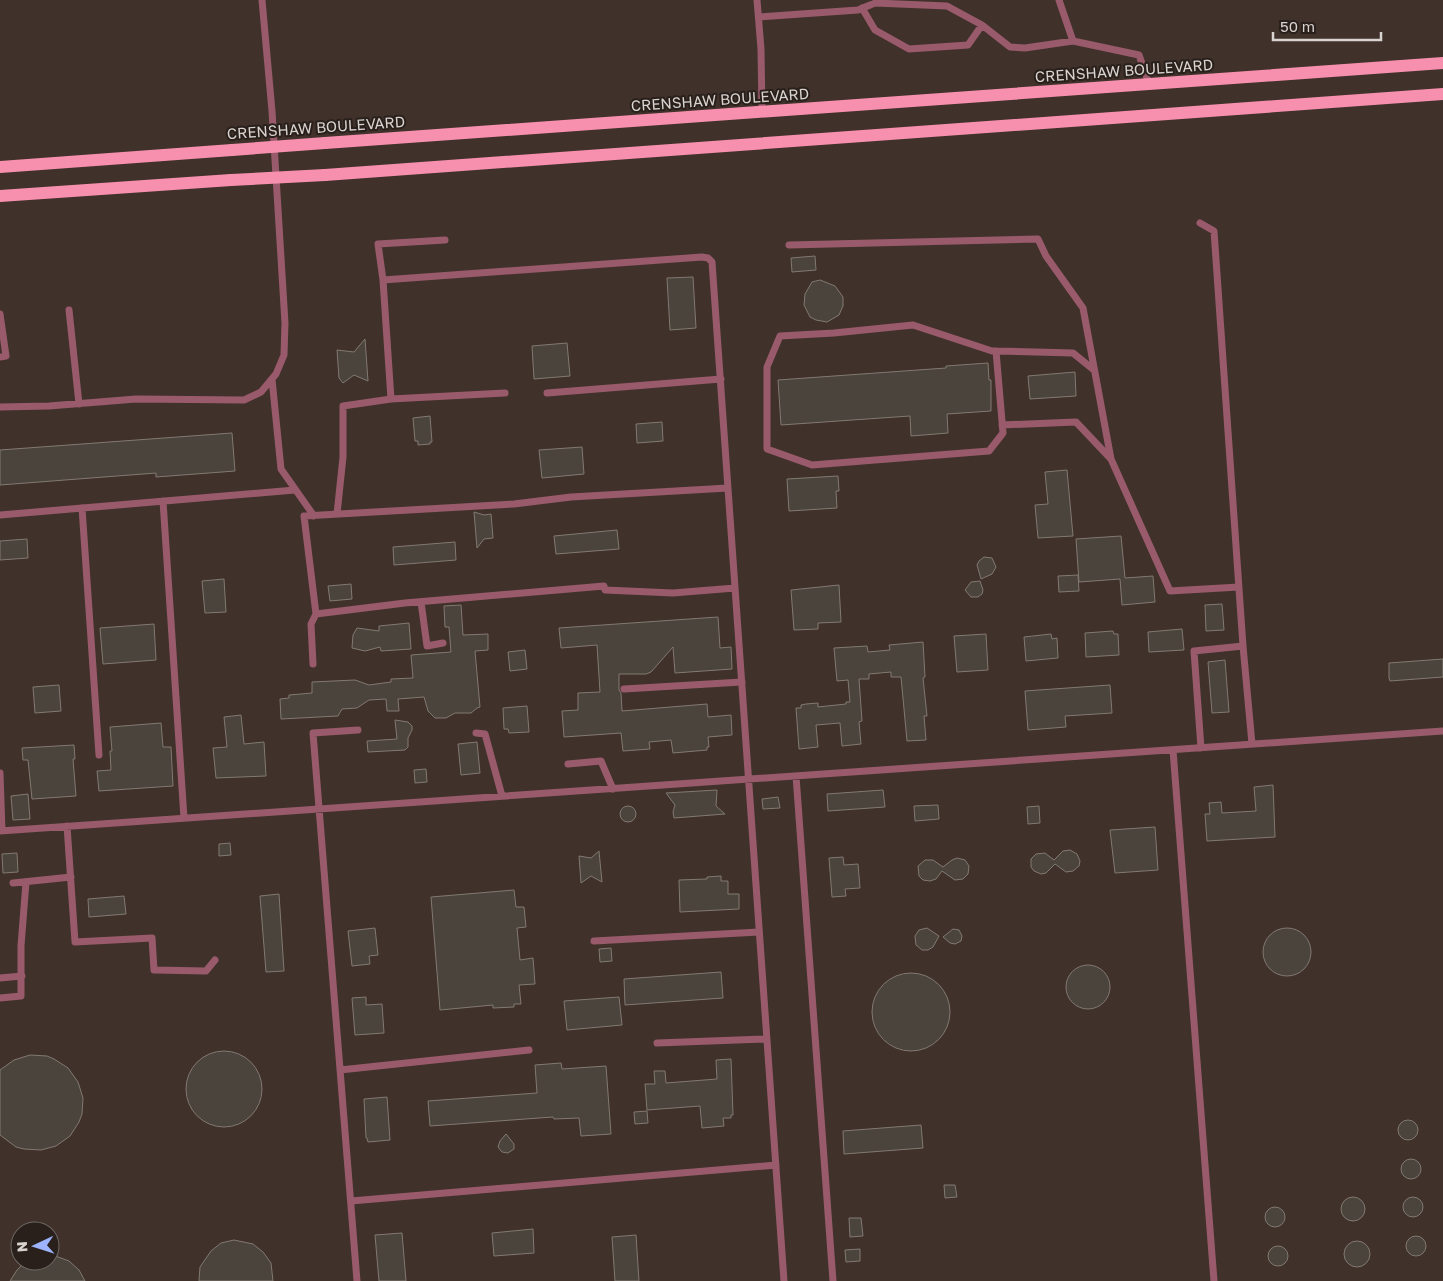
<svg xmlns="http://www.w3.org/2000/svg" width="1443" height="1281" font-family="'Golos Text',sans-serif">
<style>
.built{fill:#40312a;fill-rule:evenodd}
.building{fill:#4b443d;stroke:#827a72}
.lines{fill:none;stroke-linecap:round;stroke-linejoin:round}
.service{stroke:#995a6c;stroke-width:7}
.primary{stroke:#f790ae;stroke-width:12}
.primary-bridge{stroke:#f790ae;stroke-width:12}
.labels{text-anchor:middle;dominant-baseline:central;stroke-width:4;stroke-linejoin:round;paint-order:stroke}
.street-label{font-size:15px;fill:#d9d3d0;stroke:#29201c}
</style>
<rect width="100%" height="100%" fill="#332a25"/>
<path class="built" d="M0 0H1443V1281H0ZM20 1231H50V1261H20Z"/>
<path class="building" d="M815 256 816 270 792 272 791 258Z
M693 277 696 328 670 330 667 278Z
M820 280 835 286 843 297V306L839 315 827 322 816 320 810 317 804 305 805 294 812 282Z
M365 339 368 381 354 375 343 383 339 378 337 350 354 352Z
M567 343 570 376 534 379 532 346Z
M988 363 989 380H991V411L947 414 948 433 911 436 910 416 781 425 778 380 946 368V366Z
M1075 372 1076 396 1030 399 1028 376Z
M430 416 432 442H430V444L418 445V441H415L413 418Z
M662 422 663 441 637 443 636 424Z
M232 433 235 471 156 477V473L0 485V450Z
M582 447 584 474 542 478 539 450Z
M1067 470 1073 536 1038 538 1035 505 1048 504 1045 472Z
M838 476 839 491H836L837 508 789 511 787 479Z
M474 512 484 515 491 514 493 538 484 539 477 548Z
M617 530 619 549 556 554 554 536Z
M1121 536 1125 578 1153 576 1155 602 1122 605 1120 579 1079 582 1076 539Z
M27 539 28 558 0 560V541Z
M455 542 456 560 394 565 393 547Z
M984 557 992 558 996 567 992 574 981 579 977 565 979 561Z
M1078 575 1079 591 1059 592 1058 576Z
M224 579 226 612 205 613 202 581Z
M980 581 983 590 982 594 978 597H971L965 590 971 582Z
M351 584 352 599 330 601 328 586Z
M839 585 841 622 818 623V629L794 630 791 590Z
M1222 604 1224 630 1206 631 1205 605Z
M461 605 463 635 488 634V650L475 651 480 707 477 708 471 713H455L446 718H435L428 711 424 697 398 699 399 711H387L386 699 369 700 357 708 342 709 338 716 281 719 280 699 289 698V695L312 693V682L355 680 369 685 391 682V679L413 678 411 655 451 652 449 627H445L444 606Z
M718 617 720 648 731 647 732 669 675 673 673 647 651 672 646 674H619V690L621 693 622 711 707 704 708 717 731 715 732 735 708 737 709 747H707V750L673 753 671 740 649 742 650 749 623 751 621 733 564 737 562 711 578 710V693L600 692 597 645 561 648 559 628Z
M409 623 411 649 381 651 380 647 365 651 352 648 353 635 357 628 379 631V626Z
M154 624 156 660 103 664 100 628Z
M1182 629 1184 650 1149 652 1148 632Z
M1113 631 1114 634H1118L1119 655 1086 657 1085 633Z
M986 634 988 670 957 672 954 636Z
M1051 634 1052 639 1057 638 1058 658 1026 661 1024 637Z
M923 642 925 677 923 678 927 716H924L926 740 907 741 901 677H891V672L869 674V679H859L862 721 859 722 861 744 842 746 840 723 816 725 818 747 799 749 796 708H801V705L806 704 818 703V707L846 704V702H850L848 680 837 681 834 648 867 646 868 652 890 650 889 645Z
M525 650 527 669 510 671 508 652Z
M1443 659V677L1390 681 1389 678V663Z
M1225 660 1229 712 1212 713 1208 662Z
M59 685 61 711 35 713 33 687Z
M1110 685 1112 713 1065 716 1066 727 1028 730 1025 691Z
M527 706 529 732 509 733 508 729H504L503 708Z
M241 715 244 744 264 742 266 776 216 778 213 748 227 747 224 717Z
M395 720 408 722 412 726V730L408 738V747L405 750 368 752 367 741 397 739Z
M161 723 163 747H171L173 786 99 791 97 771 111 770 110 751H112L110 727Z
M477 742 480 773 461 775 458 744Z
M74 745 75 759H73L76 796 32 799 28 760H23L22 748Z
M426 769 427 782 415 783 414 770Z
M1273 785 1275 837 1207 841 1205 814H1210L1209 803 1221 802 1222 813 1256 811 1254 787Z
M717 790 716 806 725 814 674 818 673 812 675 805 666 793Z
M883 790 885 807 828 811 827 794Z
M28 794 30 819 13 820 11 796Z
M778 797 780 808 763 809 762 799Z
M938 805 939 819 915 821 914 806Z
M620 814a8 8 0 1 1 16 0a8 8 0 1 1-16 0Z
M1039 806 1040 823 1028 824 1027 807Z
M1155 827 1158 870 1115 873 1110 830Z
M230 843 231 855 219 856V844Z
M1070 850 1077 854 1080 861 1079 866 1073 871 1066 872 1055 864 1046 873 1041 874 1034 871 1031 867V859L1036 854 1045 853 1054 860 1063 851Z
M599 851 602 882 591 876 581 883 579 856 591 858Z
M17 853 18 872 3 873 2 854Z
M843 857 844 865 858 864 860 888 845 889 846 896 832 897 829 858Z
M957 858 965 860 969 866 968 874 963 879 955 880 942 871 936 879 930 881 923 880 919 876 918 866 925 860H933L943 867 952 860Z
M721 876V881H728V894H739V909L680 912 679 880 707 879V877Z
M514 890 516 907H524L526 927 517 928 520 960 533 958 535 984 519 985 521 1004H514V1007L493 1008V1005L440 1010 431 897Z
M279 894 284 971 266 972 260 896Z
M124 896 126 914 89 917 88 899Z
M1263 952a24 24 0 1 1 48 0a24 24 0 1 1-48 0Z
M375 928 378 955 369 956 370 964 352 966 348 931Z
M927 928 939 936 933 947 928 950H922L916 945 915 936 919 930Z
M953 929 959 930 962 936 961 941 955 944 950 943 943 937Z
M611 948 612 961 600 962 599 949Z
M1066 987a22 22 0 1 1 44 0a22 22 0 1 1-44 0Z
M721 972 723 998 625 1005 624 979Z
M872 1012a39 39 0 1 1 78 0a39 39 0 1 1-78 0Z
M366 997V1005L382 1004 384 1033 355 1035 352 998Z
M619 997 622 1025 567 1030 564 1001Z
M186 1089a38 38 0 1 1 76 0a38 38 0 1 1-76 0Z
M30 1055 47 1056 54 1059 68 1068 78 1082 83 1098 82 1114 79 1122 70 1136 56 1146 41 1150 24 1149 16 1147 0 1135V1070L14 1060Z
M731 1059 733 1115H731V1118H723L724 1126 702 1128 700 1106 647 1110 645 1084H655L654 1071H665L666 1083 717 1079 716 1060Z
M561 1063 562 1069 606 1066 611 1134 581 1136 579 1118 554 1119 553 1117 430 1126 428 1101 537 1093 535 1065Z
M387 1097 390 1140 368 1142 367 1138H366L364 1099Z
M647 1111 648 1123 635 1124 634 1112Z
M1398 1130a10 10 0 1 1 20 0a10 10 0 1 1-20 0Z
M921 1125 923 1148 844 1154 843 1131Z
M506 1134 514 1144V1149L508 1153 502 1152 498 1147 500 1141Z
M1401 1169a10 10 0 1 1 20 0a10 10 0 1 1-20 0Z
M944 1185H955L957 1197 945 1198Z
M1341 1209a12 12 0 1 1 24 0a12 12 0 1 1-24 0Z
M1403 1207a10 10 0 1 1 20 0a10 10 0 1 1-20 0Z
M1265 1217a10 10 0 1 1 20 0a10 10 0 1 1-20 0Z
M849 1218H861L863 1236 850 1237Z
M533 1229 534 1253 494 1256 492 1233Z
M402 1233 406 1281H379L375 1235Z
M636 1235 639 1281H615L612 1237Z
M1406 1246a10 10 0 1 1 20 0a10 10 0 1 1-20 0Z
M234 1240 253 1244 263 1252 271 1263 273 1281H199L200 1267 211 1251 221 1243Z
M1344 1254a13 13 0 1 1 26 0a13 13 0 1 1-26 0Z
M1268 1256a10 10 0 1 1 20 0a10 10 0 1 1-20 0Z
M860 1249V1261L846 1262 845 1250Z
M50 1254 69 1261 79 1270 85 1281H10L17 1270 26 1261H50Z"/>
<g class="lines">
<path class="service" d="M757 0 761 49 762 112
M1059 0 1073 41
M875 3 947 6 982 25 1010 47 1025 48 1073 41 1139 55 1149 84
M862 8 875 30 909 49 968 45 982 25
M759 17 858 10 875 3 877 0
M1200 223 1214 231 1243 646 1252 744
M789 245 1038 239 1046 256 1083 308 1111 459 1170 591 1239 587
M383 280 702 257 708 258 712 262 784 1281
M69 310 79 404
M996 351 1003 433 989 451 812 465 767 449V367L780 336 834 333 913 325 992 351H996L1073 353 1094 370
M0 357 6 356 0 314
M272 379 281 469 314 516
M547 393 721 379
M391 399 383 280 378 244 445 240
M0 407 49 406 136 399 244 400 261 392 276 374 284 355 285 323 272 111 262 0
M1002 425 1076 422 1111 459
M163 501 184 818
M82 508 99 755
M337 514 343 457V406L391 399 505 393
M0 515 295 490
M421 602 427 646 443 643
M316 614 405 603 604 586 605 590 673 593 735 588
M313 664 311 624 316 614 304 516 514 504 571 497 728 488
M624 689 742 682
M476 733 485 734 502 796
M1201 748 1194 651 1243 646
M1173 750 1214 1281
M568 764 601 761 613 789
M0 773 2 831
M796 776 833 1281
M67 826 75 942 152 938 154 970 206 971 215 960
M0 831 1443 731
M13 883 71 877
M594 941 759 932
M0 978 22 976
M0 998 21 996V946L26 882
M657 1043 767 1039
M340 1070 529 1050
M351 1201 776 1165
M357 1281 313 733 358 730"/>
<path class="primary" d="M325 143 1443 63
M0 167 232 150
M325 175 1443 94
M0 196 231 180"/>
<path class="primary-bridge" d="M232 150 325 143
M231 180 325 175"/>
</g>
<g class="labels">
<g class="street-label">
<text transform="translate(1124 70) rotate(-4)">CRENSHAW BOULEVARD</text>
<text transform="translate(720 99) rotate(-4)">CRENSHAW BOULEVARD</text>
<text transform="translate(316 127) rotate(-4)">CRENSHAW BOULEVARD</text>
</g>
</g>
<g transform="translate(35 1246) rotate(266)"><circle r="24" fill="#29201c" stroke="#6f6864"/>
<path d="M0-4L9 19L0 12L-9 19Z" fill="#9db4fd"/>
<text y="-8" font-size="14" font-weight="bold" text-anchor="middle" fill="#d9d3d0">N</text>
</g>
<path d="M1273 32v8h108v-8" fill="none" stroke="#d9d3d0" stroke-width="2.5"/>
<text x="1280" y="32" font-size="15" fill="#d9d3d0" stroke="#29201c" stroke-width="4" paint-order="stroke">50 m</text>
</svg>
